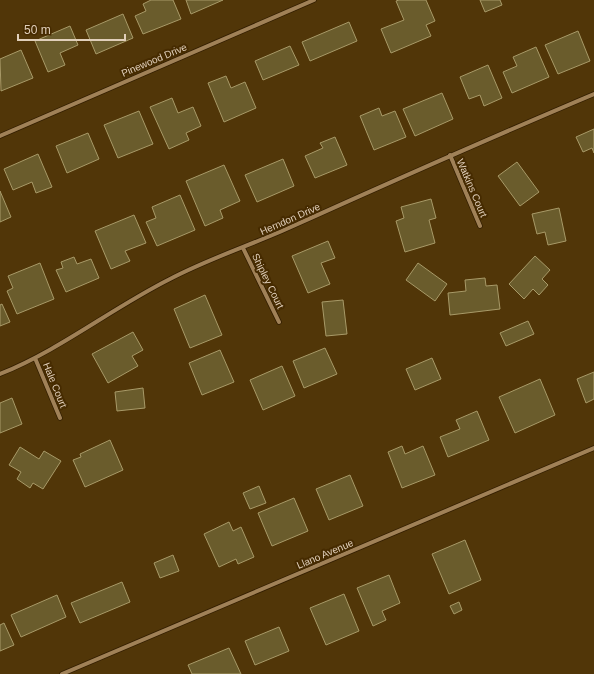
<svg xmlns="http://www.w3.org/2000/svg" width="594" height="674" font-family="Arial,sans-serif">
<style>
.building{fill:#6a5c2c;stroke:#a89a68}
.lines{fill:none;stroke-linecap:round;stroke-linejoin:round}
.street-casing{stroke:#331e00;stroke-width:5.5}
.street{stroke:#a08157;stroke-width:4}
.labels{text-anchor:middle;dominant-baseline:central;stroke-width:4;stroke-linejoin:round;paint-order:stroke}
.street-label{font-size:10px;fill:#e0cfba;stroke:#462b00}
</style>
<rect width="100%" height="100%" fill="#513608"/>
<path class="building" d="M151 0H173L181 19 143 34 135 16 146 11 143 4Z
M186 0H223L191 14Z
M399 0H426L435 21 426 25 431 36 391 53 381 29 404 20 396 1Z
M480 0H500L502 5 485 12Z
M123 14 133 38 96 54 86 30Z
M349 22 357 41 310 61 302 42Z
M70 26 78 45 60 53 65 65 48 72 35 41Z
M578 31 590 61 558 74 545 45Z
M290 46 299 65 263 80 255 61Z
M536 47 549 77 512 93 503 72 517 66 513 57Z
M21 50 33 78 1 91 0 59Z
M488 65 502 98 484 106 480 95 469 99 460 77Z
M226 76 231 88 245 82 256 108 224 122 208 83Z
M442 93 453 119 415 136 403 109Z
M172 98 178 113 193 107 201 126 186 133 189 140 169 149 150 107Z
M379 108 382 116 395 111 406 137 374 150 360 116Z
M139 111 153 144 118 158 104 125Z
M594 129V153L592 148 583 152 576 137Z
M88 133 99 159 67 173 56 146Z
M335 137 347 165 315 178 305 156 323 148 320 143Z
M38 154 52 187 36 193 32 182 13 190 4 169Z
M283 159 294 186 257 202 245 175Z
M517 162 539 192 520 206 498 176Z
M224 165 240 201 220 210 223 218 205 226 186 181Z
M0 191 11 217 0 222Z
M180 195 195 230 157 246 146 222 156 218 152 207Z
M431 199 436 218 429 220 435 243 405 252 396 221 404 218 401 207Z
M559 208 566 241 548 245 545 232 537 234 532 214Z
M134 215 146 243 125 251 130 261 111 269 95 231Z
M328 241 335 258 321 263 330 284 308 293 292 256Z
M535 256 550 270 542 279 548 285 539 295 533 289 524 299 509 284Z
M74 257 77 264 91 259 99 278 66 292 56 270 63 268 61 262Z
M40 263 54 299 17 314 7 291 13 288 8 276Z
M418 263 447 284 435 301 406 280Z
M485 278 486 286 497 285 500 309 450 315 448 293 466 291 465 280Z
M205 295 222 335 190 348 174 309Z
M343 300 347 334 326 336 322 302Z
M2 304 10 322 0 326V305Z
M528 321 534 334 506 346 500 333Z
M133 332 143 350 132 356 138 366 108 383 92 354Z
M325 348 337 374 304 388 293 361Z
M220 350 234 382 202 395 189 363Z
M432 358 441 379 415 390 406 369Z
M282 366 295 396 263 410 250 380Z
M594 372V399L586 403 577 379Z
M540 379 555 415 515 433 499 397Z
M143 388 145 408 117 411 115 392Z
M12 398 22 424 0 433V403Z
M477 411 489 440 448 457 440 437 460 429 456 420Z
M110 440 123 470 85 487 73 460 81 457 80 454Z
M402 446 405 454 423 446 435 475 402 488 388 452Z
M20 447 39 459 44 451 61 461 43 489 33 483 30 488 17 479 21 472 9 465Z
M350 475 363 506 329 520 316 489Z
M259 486 266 503 250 509 243 493Z
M294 498 308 531 272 546 258 513Z
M229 522 233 531 241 527 254 557 238 564 236 559 219 567 204 534Z
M465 540 481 580 449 594 432 554Z
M173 555 179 571 160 578 154 563Z
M389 575 400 603 382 611 386 620 373 626 357 588Z
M122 582 130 602 80 623 71 603Z
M344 594 359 631 326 645 310 608Z
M57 595 66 617 21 637 11 615Z
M459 602 462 610 454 614 450 606Z
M4 623 14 645 0 651V625Z
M279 627 289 651 255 665 245 641Z
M229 648 241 674H192L188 665Z"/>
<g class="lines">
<defs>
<path id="street" d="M0 136 314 0
M450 155 480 226
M243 248 279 322
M35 358 60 418
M0 374C60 350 112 308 170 279 206 260 245 247 282 231 386 184 490 138 594 94
M62 674 594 448"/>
</defs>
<use href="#street" class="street-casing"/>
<use href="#street" class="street"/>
</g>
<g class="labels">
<g class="street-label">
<text transform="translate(154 60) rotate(-23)">Pinewood Drive</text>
<text transform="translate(472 188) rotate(67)">Watkins Court</text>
<text transform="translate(290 219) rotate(-24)">Herndon Drive</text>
<text transform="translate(268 281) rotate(64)">Shipley Court</text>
<text transform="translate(55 385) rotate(68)">Hale Court</text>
<text transform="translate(325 554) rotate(-23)">Llano Avenue</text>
</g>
</g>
<path d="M18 34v6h107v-6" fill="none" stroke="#e0cfba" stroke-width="2"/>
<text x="24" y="34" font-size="12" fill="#e0cfba" stroke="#462b00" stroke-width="3" paint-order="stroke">50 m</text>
</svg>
